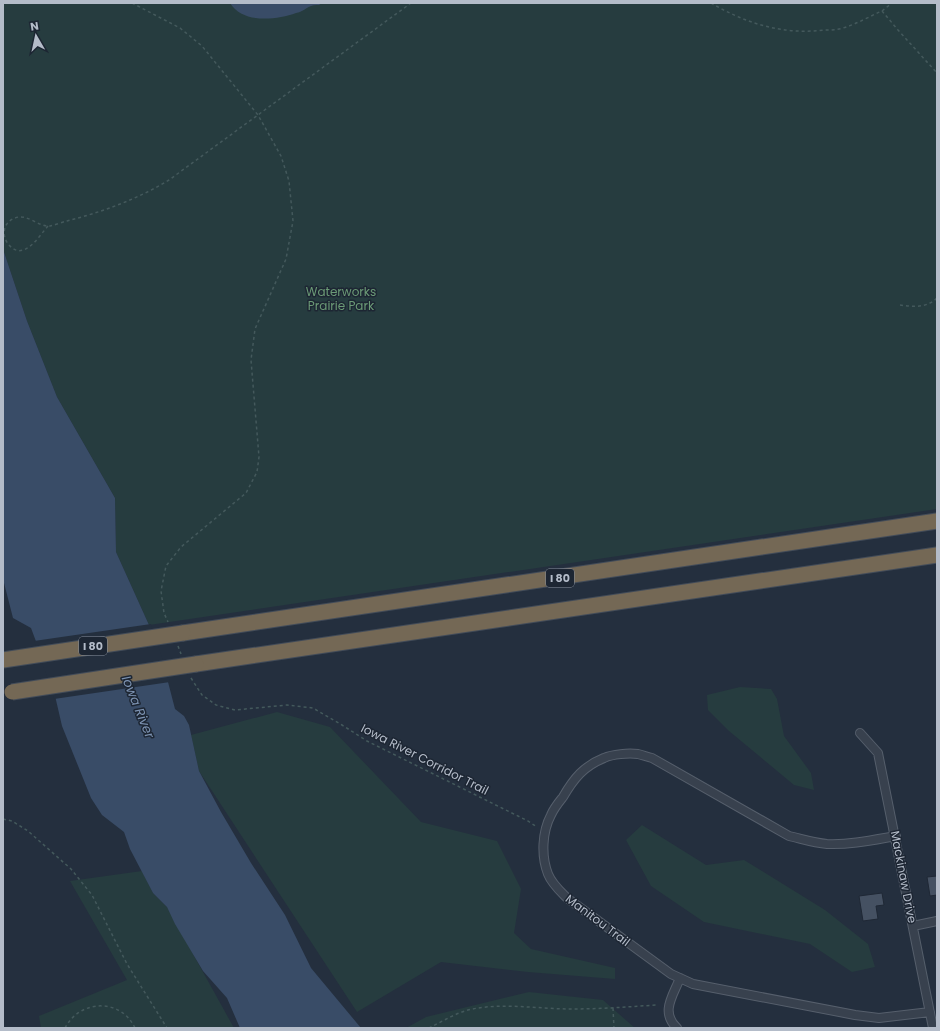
<svg xmlns="http://www.w3.org/2000/svg" width="940" height="1031" font-family="Poppins,sans-serif">
<style>
.green{fill:#263c3f}
.water{fill:#394c67}
.pier{fill:#242f3e}
.building{fill:#455162;stroke:#1f2835}
.lines{fill:none;stroke-linecap:round;stroke-linejoin:round}
.minor-casing{stroke:#565f6c;stroke-width:10}
.motorway-casing{stroke:#434c59;stroke-width:17}
.path{stroke:#44595c;stroke-width:1.5;stroke-dasharray:3 3;stroke-linecap:butt}
.minor{stroke:#38414e;stroke-width:8}
.motorway{stroke:#746855;stroke-width:15}
.motorway-bridge-casing{stroke:#434c59;stroke-width:17;stroke-linecap:butt}
.motorway-bridge{stroke:#746855;stroke-width:15}
.labels{text-anchor:middle;dominant-baseline:central;stroke-width:3;stroke-linejoin:round;paint-order:stroke}
.shield{fill:#1d2633;stroke:#878f9c;stroke-width:1}
.shield-label{font-size:11px;font-weight:bold;fill:#b4bcc9}
.park-label{font-size:12px;fill:#6b9a76;stroke:#1d2633}
.street-label{font-size:12px;fill:#b4bcc9;stroke:#1d2633}
.water-label{font-size:13px;font-style:italic;fill:#7c92b1;stroke:#1d2633}
</style>
<rect width="100%" height="100%" fill="#242f3e"/>
<path class="green" d="M3 3H937V509L149 625 116 552 115 498 57 397 27 321 3 249Z
M740 687 771 689 777 699 784 736 811 773 814 790 794 785 729 731 708 710 707 695Z
M277 712 330 727 421 822 497 841 521 889 514 933 531 949 615 968V979L528 972 441 962 357 1012 199 771 191 735Z
M642 825 706 865 744 860 825 910 868 944 875 967 852 972 810 944 704 922 651 886 626 840Z
M142 871 153 893 167 907 234 1028H41L39 1016 127 980 70 881Z
M529 992 603 1000 635 1028H406L426 1017Z"/>
<path class="water" d="M230 3H322L319 5C308 4 306 11 296 13 276 20 243 24 230 3Z
M3 249 27 321 57 397 115 498 116 552 149 625 168 682 175 709 184 716 189 725 199 771 221 812 251 863 285 915 311 968 361 1028H240L227 998 203 971 175 924 167 907 153 893 130 849 124 832 102 815 91 798 62 726 53 687 31 628 13 618 3 579Z"/>
<path class="pier" d="M151 624 170 682 54 699 51 687 34 641Z"/>
<path class="building" d="M937 876V895L930 896 927 877Z
M882 893 884 905 876 906 878 919 863 921 859 896Z"/>
<g class="lines">
<defs>
<path id="minor" d="M860 733 878 753 933 1028
M896 836C873 840 850 845 827 844 814 843 802 839 789 836L652 758C648 757 642 755 638 754 628 753 613 754 604 758 584 766 574 778 563 797 559 802 554 808 551 815 542 832 541 856 548 874 552 884 560 891 567 898L671 974 693 984 855 1015 879 1018 930 1012
M913 926 937 921
M677 1028C660 1012 673 996 680 978"/>
<path id="motorway" d="M183 633 937 521
M196 664 937 555"/>
</defs>
<use href="#minor" class="minor-casing"/>
<use href="#motorway" class="motorway-casing"/>
<path class="path" d="M132 3 180 28 202 46 258 115 281 156 289 181 293 221 286 259 255 329 251 360 259 457 257 472 246 493 181 547 166 566 161 591 164 613 168 622
M711 3C747 24 783 35 825 30 831 30 837 30 843 28 857 24 870 16 882 11L898 30 937 73
M882 11 892 3
M48 226C39 236 24 262 9 245 1 236 3 222 15 218 27 213 38 227 50 226 55 225 62 222 67 221 102 212 138 199 169 180L411 3
M900 305C913 307 927 308 937 298
M178 646 181 654
M191 678 202 695 216 705 235 710 287 705 313 708 342 725 367 741 528 821 537 827
M3 819 12 821 28 831 71 869 92 895 127 964 167 1028
M613 1008 614 1028
M65 1028C80 999 121 998 135 1028
M429 1028C441 1022 454 1014 468 1010 501 1002 537 1009 571 1009 599 1009 627 1007 656 1005"/>
<use href="#minor" class="minor"/>
<use href="#motorway" class="motorway"/>
<defs>
<path id="motorway-bridge" d="M3 660 183 633
M12 692 196 664"/>
</defs>
<use href="#motorway-bridge" class="motorway-bridge-casing"/>
<use href="#motorway-bridge" class="motorway-bridge"/>
</g>
<g class="labels">
<g class="shield">
<rect x="546" y="569" width="28" height="18" rx="3"/>
<rect x="79" y="637" width="28" height="18" rx="3"/>
</g>
<g class="shield-label">
<text x="560" y="578">I 80</text>
<text x="93" y="646">I 80</text>
</g>
<g class="park-label">
<text x="341" y="291">Waterworks<tspan x="341" dy="14">Prairie Park</tspan></text>
</g>
<g class="street-label">
<text transform="translate(425 759) rotate(27)">Iowa River Corridor Trail</text>
<text transform="translate(904 877) rotate(79)">Mackinaw Drive</text>
<text transform="translate(598 920) rotate(37)">Manitou Trail</text>
</g>
<g class="water-label">
<text transform="translate(138 707) rotate(68)">Iowa River</text>
</g>
</g>
<rect width="940" height="1031" fill="none" stroke="#b4bcc9" stroke-width="8"/>
<g transform="translate(36 36) rotate(351)" stroke="#1d2633" stroke-width="3" paint-order="stroke">
<path d="M0-3L7 15L0 10L-7 15Z" fill="#b4bcc9"/>
<text y="-6" font-size="11" font-weight="bold" text-anchor="middle" fill="#b4bcc9">N</text>
</g>
</svg>
